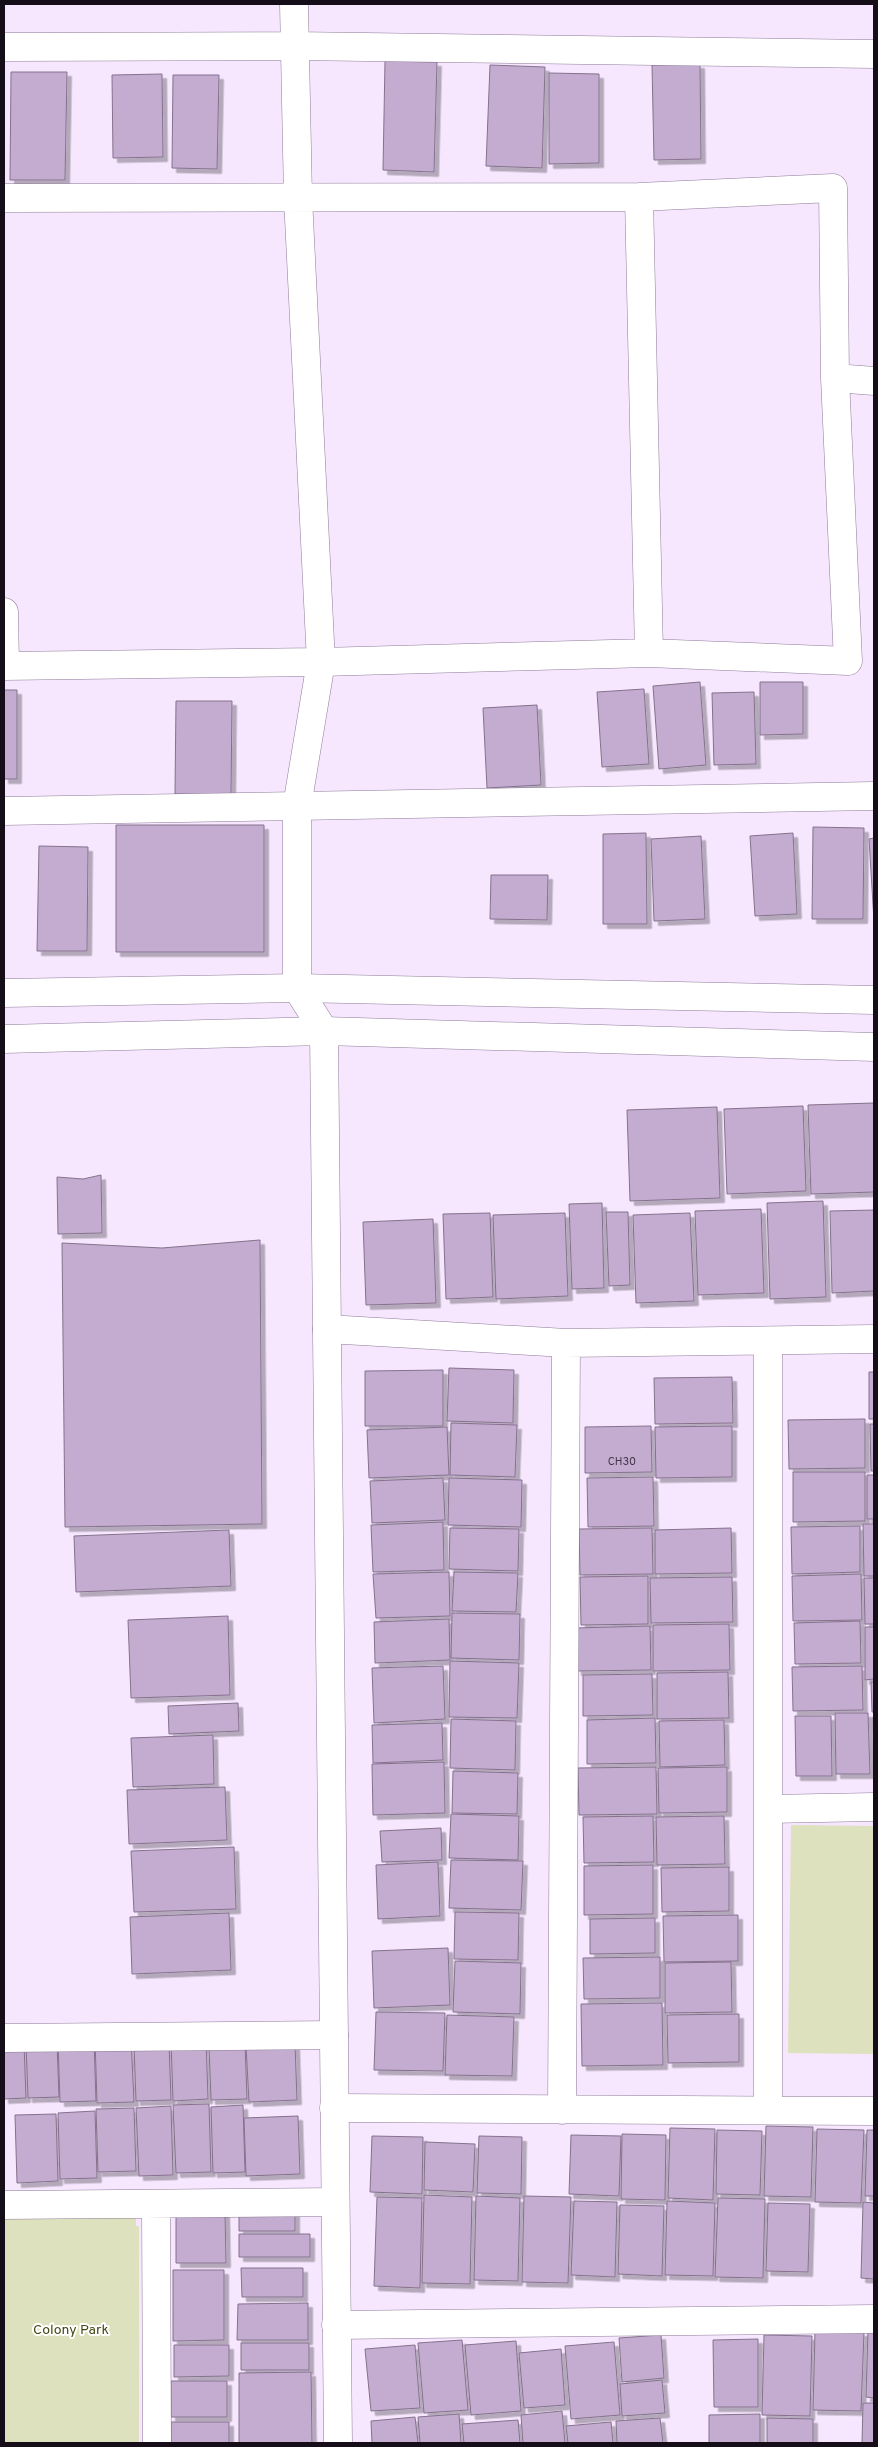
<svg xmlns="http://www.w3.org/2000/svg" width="878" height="2447" font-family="Overpass,sans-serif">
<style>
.green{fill:#dee1bd}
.building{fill:#c4abd0;stroke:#84728d;filter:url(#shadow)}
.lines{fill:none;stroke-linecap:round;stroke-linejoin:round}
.street-casing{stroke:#8e7c97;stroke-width:29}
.secondary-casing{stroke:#8e7c97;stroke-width:29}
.street{stroke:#fff;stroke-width:28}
.secondary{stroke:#fff;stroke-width:28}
.labels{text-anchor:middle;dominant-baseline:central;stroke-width:4;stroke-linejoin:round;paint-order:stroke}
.number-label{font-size:11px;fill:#413546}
.park-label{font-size:14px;fill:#464814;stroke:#fff}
</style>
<defs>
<filter id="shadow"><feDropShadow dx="4.5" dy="4.5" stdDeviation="0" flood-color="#0004"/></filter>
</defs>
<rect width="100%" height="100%" fill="#f6e6fe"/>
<path class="green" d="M791 1825 874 1826V2054L788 2053Z
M136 2216V2226H139V2443H4V2217Z"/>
<path class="building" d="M385 61 437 62 434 172 383 170Z
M700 64 701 159 654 160 652 65Z
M490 65 545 67 542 168 486 166Z
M11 72H67L65 180H10Z
M549 73 599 74V163L549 164Z
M162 74 163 157 113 158 112 75Z
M173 75H219L217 169 172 168Z
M700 682 706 765 659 769 653 686Z
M760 682H803V734L760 735Z
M644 689 649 764 602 767 597 692Z
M4 690H17V779H4Z
M754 692 756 764 714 765 712 693Z
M176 701H232L231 795 175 794Z
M537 705 541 785 487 788 483 708Z
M116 825H264V952H116Z
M813 827 864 828 863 919H812Z
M646 833 647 924H603V834Z
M793 833 797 914 755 916 750 836Z
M701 836 705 919 654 921 651 839Z
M874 838V921L869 839Z
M39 846 88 847 87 951H37Z
M491 875H548L547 920 490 919Z
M874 1103V1192L811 1194 808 1105Z
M803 1106 806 1191 727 1194 724 1109Z
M717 1107 720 1198 630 1201 627 1110Z
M101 1175 102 1233 58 1234 57 1177 83 1179Z
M823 1201 826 1297 770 1299 767 1203Z
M602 1203 604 1288 572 1289 569 1204Z
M761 1209 764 1293 698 1295 695 1211Z
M874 1210V1291L832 1293 830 1211Z
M606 1212H628L630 1285 609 1286Z
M490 1213 493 1297 446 1299 443 1214Z
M565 1213 568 1296 496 1299 493 1215Z
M690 1213 694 1301 636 1303 633 1215Z
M433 1219 436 1303 366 1305 363 1222Z
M260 1240 262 1524 65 1527 62 1243 162 1248Z
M449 1368 514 1370 513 1423 447 1421Z
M443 1370V1426H365V1371Z
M869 1372H874V1419H869Z
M732 1377 733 1423 655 1424 654 1378Z
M865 1419V1468L789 1469 788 1420Z
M451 1423 517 1425 515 1477 450 1475Z
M870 1424H874V1471H871Z
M651 1426 652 1472 585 1473V1427Z
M732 1426V1477L656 1478 655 1427Z
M447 1427 449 1475 369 1478 367 1430Z
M793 1472H865V1521L793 1522Z
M867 1475H874V1519H867Z
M653 1477 654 1526 588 1527 587 1478Z
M443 1478 445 1520 372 1523 370 1481Z
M449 1478 522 1480 521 1527 448 1525Z
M443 1522 444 1570 373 1572 371 1525Z
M863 1524H874V1576H864Z
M860 1526V1572L792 1574 791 1527Z
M450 1528 519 1529 518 1571 449 1569Z
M652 1528 653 1574 580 1575 579 1529Z
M731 1528 732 1573 655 1574V1530Z
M229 1530 231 1586 76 1592 74 1536Z
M449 1572 450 1616 376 1618 373 1574Z
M454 1572 518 1573 516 1612 452 1611Z
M861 1574 862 1620 793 1621 792 1576Z
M648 1576V1624L581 1625 580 1577Z
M732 1577 733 1622 651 1623 650 1578Z
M864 1578H874V1624H865Z
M452 1613 520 1614 519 1660 451 1658Z
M228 1616 230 1695 131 1698 128 1620Z
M449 1619 450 1660 375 1663 374 1622Z
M860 1621 861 1663 795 1664 794 1623Z
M729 1624 730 1670 653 1671V1625Z
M650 1626 651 1670 577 1671 576 1628Z
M865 1627H874V1679L865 1680Z
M450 1661 519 1663 517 1718 449 1717Z
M443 1666 445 1719 374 1723 372 1668Z
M862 1666 863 1710 793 1711 792 1667Z
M728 1672 729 1718 657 1719V1673Z
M652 1674 653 1715 583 1716V1675Z
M871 1682H874V1712H872Z
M238 1703 239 1731 169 1734 168 1706Z
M835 1713H868L870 1774H836Z
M795 1716H831L832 1776H796Z
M873 1717H874V1767Z
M655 1718 656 1763 587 1764V1720Z
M451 1719 516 1721 515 1770 450 1768Z
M724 1720 725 1765 660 1767 659 1721Z
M442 1723 443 1760 373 1763 372 1725Z
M213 1735 214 1784 133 1787 131 1738Z
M444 1762 445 1813 373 1815 372 1764Z
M656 1767 657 1814 579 1815 578 1768Z
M727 1767V1812L659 1813 658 1768Z
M453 1771 518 1773 517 1814 452 1813Z
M225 1787 227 1840 129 1844 127 1790Z
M451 1814 519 1816 518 1860 449 1858Z
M653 1816 654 1862 584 1863 583 1817Z
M724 1816 725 1864 657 1865 656 1817Z
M441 1828 442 1860 382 1862 380 1831Z
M234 1847 236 1909 134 1912 131 1851Z
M451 1860 523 1861 521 1910 449 1908Z
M438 1862 440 1916 378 1919 376 1865Z
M653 1865V1914L584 1915V1866Z
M729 1867V1911L662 1912 661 1868Z
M455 1912 519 1913 518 1960 454 1959Z
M229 1913 231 1970 132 1974 130 1917Z
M738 1915V1961L664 1962 663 1916Z
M655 1918V1953L590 1954V1919Z
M448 1948 450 2005 374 2008 372 1951Z
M660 1957V1998L584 1999 583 1958Z
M455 1961 521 1963 520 2014 453 2012Z
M731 1962 732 2012 665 2013V1963Z
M662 2003 663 2065 582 2066 581 2004Z
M376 2012 445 2013 443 2071 374 2070Z
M739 2014V2062L668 2063 667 2015Z
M447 2015 514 2017 512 2076 445 2075Z
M131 2038 134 2102 97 2103 95 2039Z
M206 2039 208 2099 173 2101 171 2041Z
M94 2040 96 2101 60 2102 58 2041Z
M24 2043 26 2098 4 2099V2044Z
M57 2043 59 2097 28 2098 26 2044Z
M169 2043 171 2100 136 2101 134 2045Z
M245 2044 247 2099 211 2100 209 2046Z
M295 2044 297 2100 249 2102 246 2046Z
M209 2104 211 2172 176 2173 173 2105Z
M243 2105 245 2172 213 2173 211 2107Z
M171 2106 173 2175 139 2176 136 2108Z
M134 2108 136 2171 98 2172 96 2109Z
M95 2111 97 2178 60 2179 58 2113Z
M56 2114 58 2181 17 2183 15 2115Z
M298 2116 300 2174 246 2176 244 2118Z
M766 2126 813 2127 811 2197 764 2196Z
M670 2128 715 2129 713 2200 668 2198Z
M817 2129 864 2130 861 2203 815 2202Z
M717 2130 762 2131 760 2195 716 2194Z
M867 2130H874V2196H865Z
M622 2134 666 2135 665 2200 621 2199Z
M571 2135 621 2136 619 2196 569 2194Z
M372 2136 423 2137 422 2194 370 2192Z
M479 2136 522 2137 521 2194 477 2193Z
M425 2142 475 2144 473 2192 424 2190Z
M424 2195 472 2197 470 2284 422 2283Z
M476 2196 520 2198 518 2281 474 2280Z
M524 2196 571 2197 568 2283 522 2282Z
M377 2197 422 2198 420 2288 374 2286Z
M718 2198 765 2199 763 2278 715 2277Z
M574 2201 617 2202 615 2277 571 2275Z
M667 2201 715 2203 713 2276 665 2275Z
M863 2202 874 2203V2279L861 2278Z
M768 2203 810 2204 808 2272 766 2271Z
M620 2205 664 2206 662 2276 618 2274Z
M295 2208V2231H239V2209Z
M176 2211H225L226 2263H176Z
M239 2234H310V2257H239Z
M241 2268H303V2297H242Z
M173 2270H224V2340L173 2341Z
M308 2303V2340H237L238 2304Z
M815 2331 864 2332 861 2411 813 2410Z
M868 2331H874V2398L866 2397Z
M661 2335 664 2378 622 2382 619 2338Z
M764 2335 812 2336 810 2416 762 2415Z
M758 2339V2407H714L713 2340Z
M462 2340 468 2410 424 2413 418 2343Z
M516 2341 521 2411 471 2415 465 2345Z
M614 2342 620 2415 571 2419 565 2346Z
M241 2343H309V2370H241Z
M174 2345H229V2376L174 2377Z
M415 2345 420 2408 371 2411 365 2349Z
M561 2349 565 2405 524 2408 519 2353Z
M311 2372 312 2443H239V2373Z
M662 2380 665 2413 622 2416 620 2384Z
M171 2381H227V2417H171Z
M863 2403H874V2443H862Z
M562 2411 565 2443H523L521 2415Z
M459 2414 461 2443H420L418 2417Z
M760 2414V2443H709V2415Z
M415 2417 418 2443H372L371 2421Z
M660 2418 663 2443H617L616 2421Z
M767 2418 813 2419V2443H767Z
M518 2420 520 2443H464L462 2424Z
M171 2422H229V2443H171Z
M611 2422 613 2443H568L566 2426Z"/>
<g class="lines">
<defs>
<path id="street" d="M294 4 298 198 321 662 297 806V988L324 1031
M4 47 294 46 874 54
M639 197 649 653
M4 198 639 197 833 188 835 378 848 661 649 653 321 662 4 666
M835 378 874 381
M4 612 5 666
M4 811 874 796
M327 1329 566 1343 874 1339
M768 1809 874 1807
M4 2038 334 2035
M334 2108 874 2111
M562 2110 566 1343
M768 2110V1342
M156 2204 157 2443
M4 2205 335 2202
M336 2325 874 2319"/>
<path id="secondary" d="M4 993 297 988 874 1000
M324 1031 338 2443
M4 1039 324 1031 874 1047"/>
</defs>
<use href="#street" class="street-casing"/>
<use href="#secondary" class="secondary-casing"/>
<use href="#street" class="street"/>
<use href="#secondary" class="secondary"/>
</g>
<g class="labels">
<g class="number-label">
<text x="622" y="1462">CH30</text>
</g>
<g class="park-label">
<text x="71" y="2330">Colony Park</text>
</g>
</g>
<rect width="878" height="2447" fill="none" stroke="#150e18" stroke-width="10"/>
</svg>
